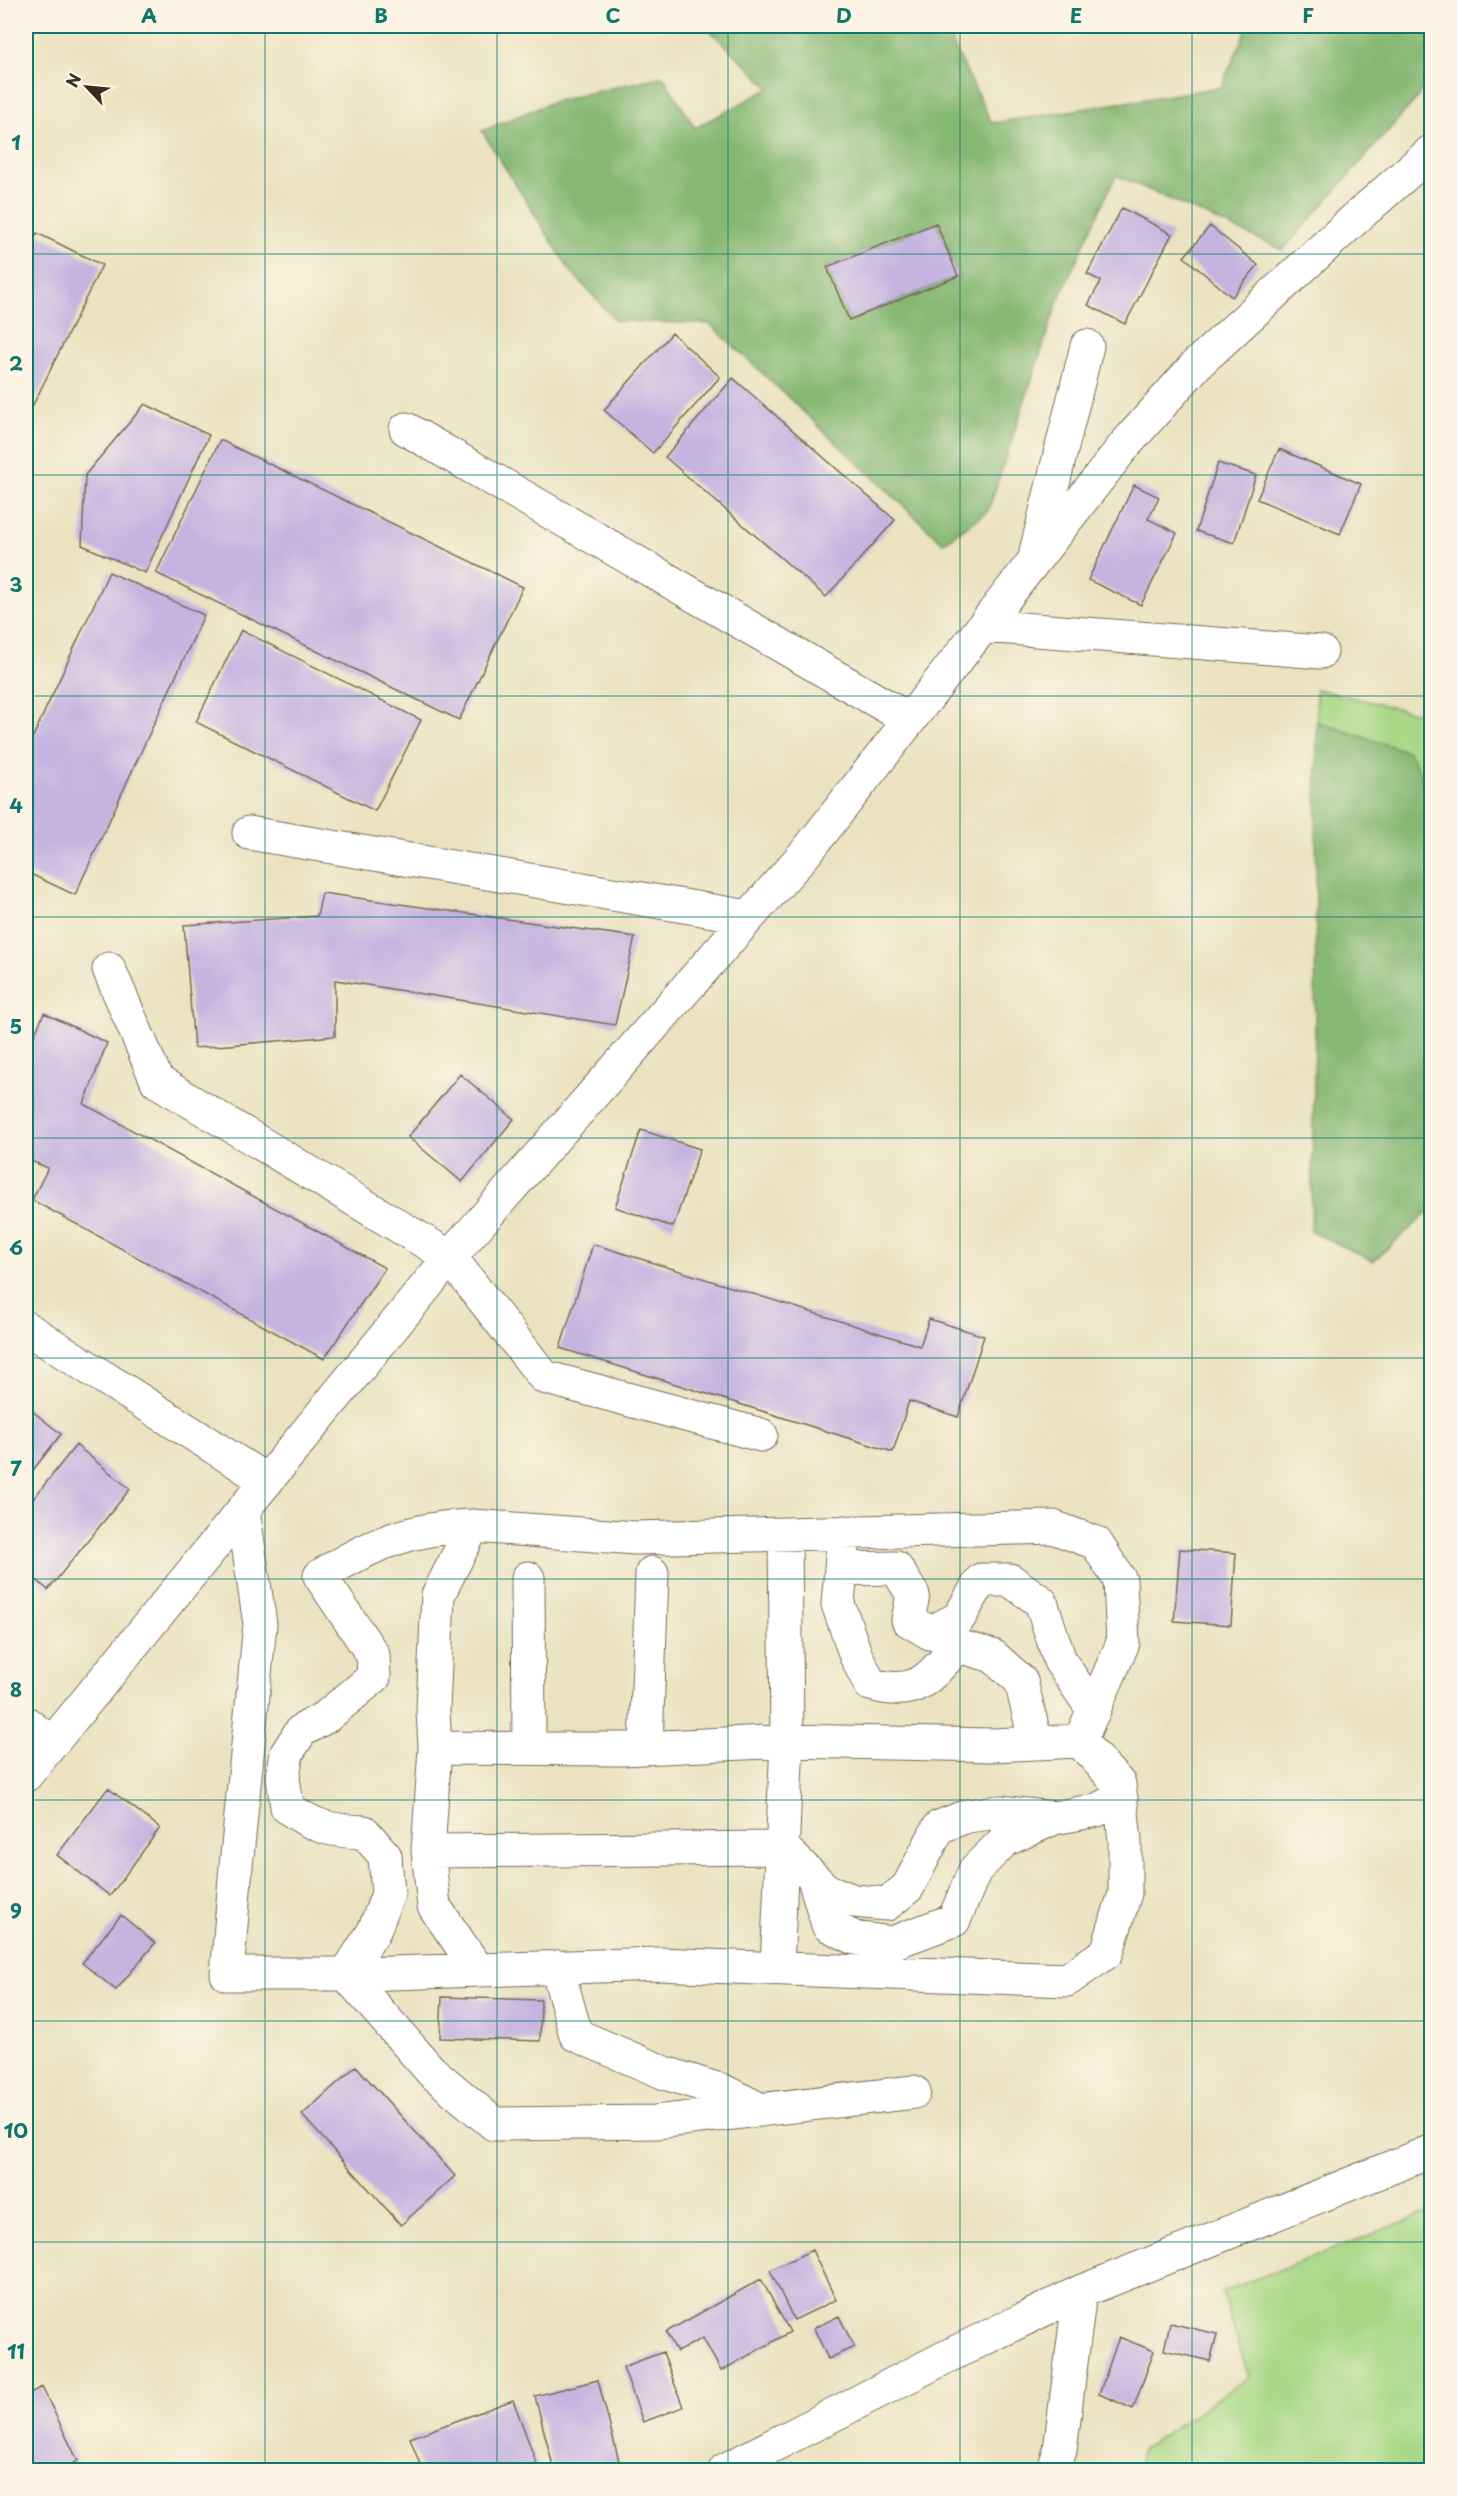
<svg xmlns="http://www.w3.org/2000/svg" width="1457" height="2496" font-family="'Playpen Sans',sans-serif">
<style>
.green{fill:#a8d886;stroke:#728152;stroke-width:1.5}
.forest{fill:#86b873;stroke:#607148;stroke-width:1.5;fill-rule:evenodd}
.building{fill:#c5b4e0}
.lines{fill:none;stroke-linecap:round;stroke-linejoin:round}
.minor-casing{stroke:#786a57;stroke-width:35}
.minor{stroke:#fff;stroke-width:33}
.grid{fill:none;stroke:#0f766e;stroke-width:1.5;stroke-opacity:0.55}
.neatline{fill:none;stroke:#0f766e;stroke-width:2}
.grid-label{font-size:20px;text-anchor:middle;font-weight:bold;fill:#0f766e}
</style>
<rect width="100%" height="100%" fill="#fcf5e5"/>
<filter id="ink" filterUnits="userSpaceOnUse"><feTurbulence type="fractalNoise" baseFrequency=".0167" numOctaves="2"/><feDisplacementMap in="SourceGraphic" scale="12" xChannelSelector="R" yChannelSelector="G"/><feConvolveMatrix kernelMatrix="1 2 1 2 8 2 1 2 1" color-interpolation-filters="sRGB"/></filter>
<filter id="wash" filterUnits="userSpaceOnUse"><feTurbulence type="fractalNoise" baseFrequency=".008" numOctaves="4" result="noise"/><feDisplacementMap in="SourceGraphic" scale="24" xChannelSelector="R" yChannelSelector="G"/><feGaussianBlur stdDeviation="1.35" result="paint"/><feColorMatrix in="noise" values="0 0 0 0 0 0 0 0 0 0 0 0 0 0 0 0 0 1.4 0 .05"/><feComposite in="paint" operator="in"/></filter>
<g filter="url(#wash)">
<rect width="100%" height="100%" fill="#eae2c0"/>
<path class="green" d="M1316 689 1431 716V793L1409 752 1317 722Z
M1431 2211V2470H1138L1141 2450 1249 2377 1222 2292Z"/>
<path class="forest" d="M705 26H944L992 123 1221 87 1248 26H1431V70L1417 98 1283 250 1116 175 1059 298 988 511 943 543 710 324 616 321 569 269 482 131 555 101 663 76 695 128 770 88ZM936 223 958 276 849 320 827 267Z
M1317 722 1409 752 1431 793V1210L1373 1261 1311 1231 1315 1034Z"/>
<g id="blocks">
<path class="building" d="M1122 208 1172 234 1125 324 1088 305 1101 281 1087 274Z
M936 223 958 276 849 320 827 267Z
M1210 226 1258 265 1232 297 1184 257Z
M37 233 102 265 32 407 26 404V257Z
M672 333 720 377 653 453 604 410Z
M733 378 895 520 826 597 665 457Z
M145 404 209 435 145 573 82 545 85 475Z
M220 440 523 587 459 720 156 573Z
M1279 449 1361 484 1340 534 1257 499Z
M1218 463 1256 475 1234 543 1196 531Z
M1134 485 1159 497 1148 519 1177 533 1141 605 1088 580Z
M109 572 204 615 75 895 26 872V752Z
M241 630 421 720 375 811 196 722Z
M322 893 635 937 615 1025 335 980V1036L194 1048 184 925 317 916Z
M44 1013 107 1043 84 1104 385 1268 324 1359 32 1200 48 1168 26 1159V1055Z
M460 1074 514 1119 462 1182 408 1137Z
M641 1130 700 1149 673 1227 615 1207Z
M593 1244 920 1346 929 1319 984 1336 958 1417 909 1401 893 1452 560 1348Z
M26 1406 61 1434 26 1479Z
M76 1445 130 1489 48 1590 26 1571V1508Z
M1180 1549 1236 1553 1231 1625 1174 1621Z
M108 1788 160 1828 110 1896 57 1855Z
M121 1915 155 1943 116 1990 82 1963Z
M442 1997 541 2000 540 2041 440 2038Z
M356 2066 455 2176 401 2225 302 2115Z
M812 2250 836 2300 794 2320 770 2270Z
M761 2279 790 2332 721 2371 703 2338 677 2352 666 2332Z
M839 2316 854 2347 828 2359 814 2328Z
M1170 2323 1217 2334 1210 2361 1164 2350Z
M1119 2337 1154 2351 1133 2409 1099 2394Z
M663 2352 683 2407 643 2422 623 2367Z
M598 2380 619 2461 582 2470H554L535 2396Z
M42 2387 78 2461 59 2470H26V2395Z
M513 2400 538 2467 528 2470H422L410 2438Z"/>
</g>
</g>
<g filter="url(#ink)">
<use href="#blocks" fill-opacity="0" stroke="#786a57" stroke-width="1.5"/>
<g class="lines">
<defs>
<path id="minor" d="M406 429 910 720
M1036 552 1087 346
M984 626 1321 652
M249 833 749 917
M109 969 157 1081 450 1257 544 1377 761 1435
M26 1328 267 1481
M243 1510 260 1624 236 1866 227 1974H363L658 1964 1067 1980 1107 1952 1125 1893V1841L1119 1784 1080 1741 1123 1643 1120 1580 1096 1543 1053 1527 635 1538 473 1526 438 1595 433 1709 435 1748 621 1749 787 1741 992 1745 1080 1741
M473 1526C413 1527 371 1544 320 1576L373 1655 374 1677 327 1716 301 1731 287 1753 283 1777 287 1807C314 1827 330 1831 364 1832L385 1856 388 1894 374 1931 346 1974 431 2071 494 2124 656 2122 914 2092
M844 1532 838 1604 856 1656 870 1684C918 1698 928 1678 958 1646L993 1656 1021 1681 1036 1743
M841 1569 896 1568 913 1595 908 1620 930 1633 959 1618 981 1580H1010L1041 1602 1060 1661 1094 1711
M528 1578 529 1748
M26 1723 51 1743
M646 1747 652 1573
M435 1748 428 1851 434 1906 478 1970
M26 1775 450 1257 808 850 1124 446 1197 364 1357 217 1432 151
M428 1851 783 1848 826 1890 854 1901 887 1904 908 1887 939 1827 967 1816 1000 1812 1054 1818 1097 1810 1121 1798
M814 1879 828 1925 855 1938 892 1943 954 1920 975 1870 1005 1840 1052 1819
M557 1967 576 2035 665 2073 723 2091 761 2110
M777 1968 787 1741 785 1534
M725 2470 942 2359 1080 2292 1432 2151
M1054 2470 1060 2450 1080 2292"/>
</defs>
<use href="#minor" class="minor-casing"/>
<use href="#minor" class="minor"/>
</g>
</g>
<path class="grid" d="M265 26V2470M497 26V2470M728 26V2470M960 26V2470M1192 26V2470M26 254H1432M26 475H1432M26 696H1432M26 917H1432M26 1138H1432M26 1358H1432M26 1579H1432M26 1800H1432M26 2021H1432M26 2242H1432"/>
<rect width="1457" height="2496" fill="none" stroke="#fcf5e5" stroke-width="66"/>
<g transform="translate(87 87) rotate(296)" stroke="#fcf5e5" stroke-width="4.5" paint-order="stroke">
<path d="M0-4.5L10 22L0 15L-10 22Z" fill="#3b2a1e"/>
<text y="-9" font-size="16" font-weight="bold" text-anchor="middle" fill="#3b2a1e">N</text>
</g>
<rect x="33" y="33" width="1391" height="2430" class="neatline"/>
<g class="grid-label">
<text x="149" y="23">A</text>
<text x="381" y="23">B</text>
<text x="613" y="23">C</text>
<text x="844" y="23">D</text>
<text x="1076" y="23">E</text>
<text x="1308" y="23">F</text>
<text x="16" y="150">1</text>
<text x="16" y="371">2</text>
<text x="16" y="592">3</text>
<text x="16" y="813">4</text>
<text x="16" y="1034">5</text>
<text x="16" y="1255">6</text>
<text x="16" y="1476">7</text>
<text x="16" y="1697">8</text>
<text x="16" y="1918">9</text>
<text x="16" y="2138">10</text>
<text x="16" y="2359">11</text>
</g>
</svg>
